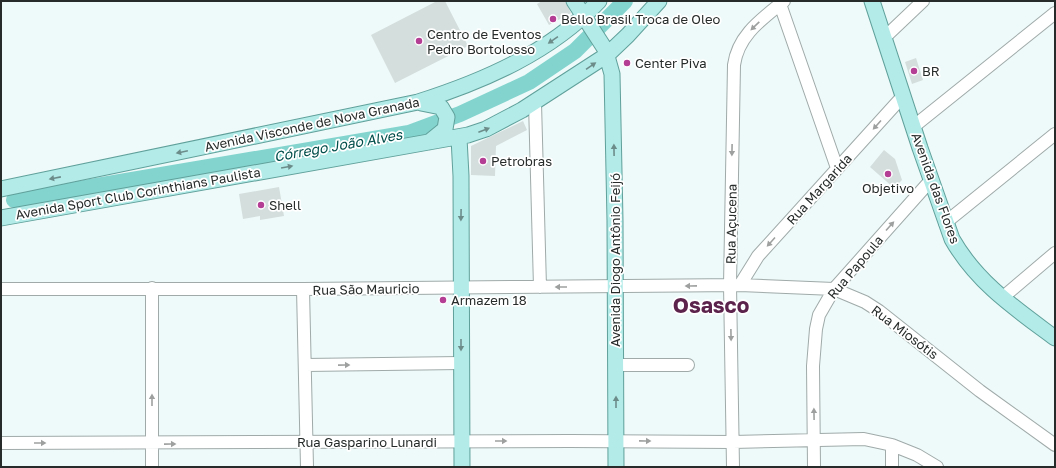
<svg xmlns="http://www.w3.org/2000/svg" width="1056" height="468" font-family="'Golos Text',sans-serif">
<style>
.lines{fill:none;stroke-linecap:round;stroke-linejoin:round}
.river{stroke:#83d4ce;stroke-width:16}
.building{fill:#d3dedd}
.minor-casing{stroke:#9faaa9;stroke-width:14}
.major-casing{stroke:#60a09b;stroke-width:17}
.minor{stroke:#fff;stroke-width:12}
.major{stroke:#b2ebe8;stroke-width:15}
.oneway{fill:#9ea0a0}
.oneway2{fill:#6c8c8a}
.poi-dot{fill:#b53e95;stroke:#fff;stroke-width:1.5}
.labels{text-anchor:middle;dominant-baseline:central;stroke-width:3.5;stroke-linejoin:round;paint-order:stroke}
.poi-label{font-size:13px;fill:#272c2b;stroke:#fff;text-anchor:start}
.street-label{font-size:13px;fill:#272c2b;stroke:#fff}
.water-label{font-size:14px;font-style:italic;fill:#004e4a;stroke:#fff}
.town-label{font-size:21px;font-weight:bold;fill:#5c234c;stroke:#fff}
</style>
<rect width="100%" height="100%" fill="#eefaf9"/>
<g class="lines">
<path class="river" d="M14 200 409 133 460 114 529 82 575 51 625 1"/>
</g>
<path class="building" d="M437 1H445L468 46 395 83 371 35Z
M542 1H565L571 13 549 25 537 4Z
M916 58 923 80 912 84 905 62Z
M523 121 527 130 496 146 495 176 471 175V146Z
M884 150 895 159 902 180 894 188 870 167Z
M279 187 284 216 260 220V216L243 219 239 194Z"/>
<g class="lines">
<defs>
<path id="minor" d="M780 4 837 168
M884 38 923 1
M535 103 540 287
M913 127 1055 13
M945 223 1055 134
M740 285 758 256 903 96
M152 288V467
M1 289H303L740 285 834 289 865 302 879 311 980 391 1055 445
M303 289 307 467
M1002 298 1055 253
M305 365 461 363
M616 365H688
M1 443 570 441 733 442 864 439 892 445 917 455 937 467
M892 445V467
M733 467 730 285 734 65C738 35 762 19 784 1
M814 467 813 366 816 329 819 315 834 289 931 180"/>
<path id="major" d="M574 1 605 49 612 74 615 221 616 467
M872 1 920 148 952 239C977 283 1016 309 1055 338
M421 103 441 107 447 117 445 129 429 142
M459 138 461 176 462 467
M1 189 418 102C484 81 551 52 599 1
M1 218 468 135 486 129 522 110 607 55 628 35 659 1"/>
</defs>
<use href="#minor" class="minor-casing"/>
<use href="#major" class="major-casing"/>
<use href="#minor" class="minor"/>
<use href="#major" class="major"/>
</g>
<defs><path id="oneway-solid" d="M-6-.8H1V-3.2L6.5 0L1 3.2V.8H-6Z"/></defs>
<g class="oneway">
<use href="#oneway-solid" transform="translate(755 26) rotate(136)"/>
<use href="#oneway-solid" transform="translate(877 125) rotate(132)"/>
<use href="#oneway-solid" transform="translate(732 150) rotate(91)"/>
<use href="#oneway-solid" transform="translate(890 226) rotate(-48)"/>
<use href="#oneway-solid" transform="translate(771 242) rotate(132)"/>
<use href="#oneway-solid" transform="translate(691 286) rotate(179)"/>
<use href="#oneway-solid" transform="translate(561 287) rotate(180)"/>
<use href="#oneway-solid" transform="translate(731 335) rotate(89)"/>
<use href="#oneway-solid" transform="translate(344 365) rotate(-1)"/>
<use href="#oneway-solid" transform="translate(152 400) rotate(-90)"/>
<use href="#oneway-solid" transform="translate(814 414) rotate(-91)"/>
<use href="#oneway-solid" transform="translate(501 441)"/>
<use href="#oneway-solid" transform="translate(645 441) rotate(1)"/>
<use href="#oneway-solid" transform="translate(40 443)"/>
<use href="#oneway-solid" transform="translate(170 444) rotate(-1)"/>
</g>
<g class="oneway2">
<use href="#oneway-solid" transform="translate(553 40) rotate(145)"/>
<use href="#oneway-solid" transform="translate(591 66) rotate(-34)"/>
<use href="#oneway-solid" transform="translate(484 130) rotate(-21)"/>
<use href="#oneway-solid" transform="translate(614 150) rotate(-91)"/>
<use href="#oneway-solid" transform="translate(182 152) rotate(168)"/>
<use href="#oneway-solid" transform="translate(287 167) rotate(-10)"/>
<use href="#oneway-solid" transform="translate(55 178) rotate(169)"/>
<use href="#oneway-solid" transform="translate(461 215) rotate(91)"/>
<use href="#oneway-solid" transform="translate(461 345) rotate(90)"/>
<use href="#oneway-solid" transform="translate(616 402) rotate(-90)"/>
</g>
<g class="poi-dot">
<circle cx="553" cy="19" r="4"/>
<circle cx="419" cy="41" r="4"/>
<circle cx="627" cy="63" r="4"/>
<circle cx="914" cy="71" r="4"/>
<circle cx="483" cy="161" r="4"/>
<circle cx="888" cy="174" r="4"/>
<circle cx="261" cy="205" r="4"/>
<circle cx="443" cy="300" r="4"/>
</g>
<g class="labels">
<g class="poi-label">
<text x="561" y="19">Bello Brasil Troca de Oleo</text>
<text x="427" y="34">Centro de Eventos<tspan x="427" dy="15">Pedro Bortolosso</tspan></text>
<text x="635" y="63">Center Piva</text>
<text x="922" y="71">BR</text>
<text x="491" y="161">Petrobras</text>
<text x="888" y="188" text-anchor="middle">Objetivo</text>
<text x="269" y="205">Shell</text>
<text x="451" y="300">Armazem 18</text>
</g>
<g class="street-label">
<text transform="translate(312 124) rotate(-12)">Avenida Visconde de Nova Granada</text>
<text transform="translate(936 188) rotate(70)">Avenida das Flores</text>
<text transform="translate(819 189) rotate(-48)">Rua Margarida</text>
<text transform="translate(138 193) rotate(-10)">Avenida Sport Club Corinthians Paulista</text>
<text transform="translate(731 224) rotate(-89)">Rua Açucena</text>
<text transform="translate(615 260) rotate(-90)">Avenida Diogo Antônio Feijó</text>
<text transform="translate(855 267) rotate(-50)">Rua Papoula</text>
<text transform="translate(366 289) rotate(-1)">Rua São Mauricio</text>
<text transform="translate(905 332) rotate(37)">Rua Miosótis</text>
<text x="367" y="442">Rua Gasparino Lunardi</text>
</g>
<g class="water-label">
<text transform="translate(338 145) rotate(-10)">Córrego João Alves</text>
</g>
<g class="town-label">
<text x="711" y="305">Osasco</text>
</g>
</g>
<rect width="1056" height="468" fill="none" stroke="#272c2b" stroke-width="4"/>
</svg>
